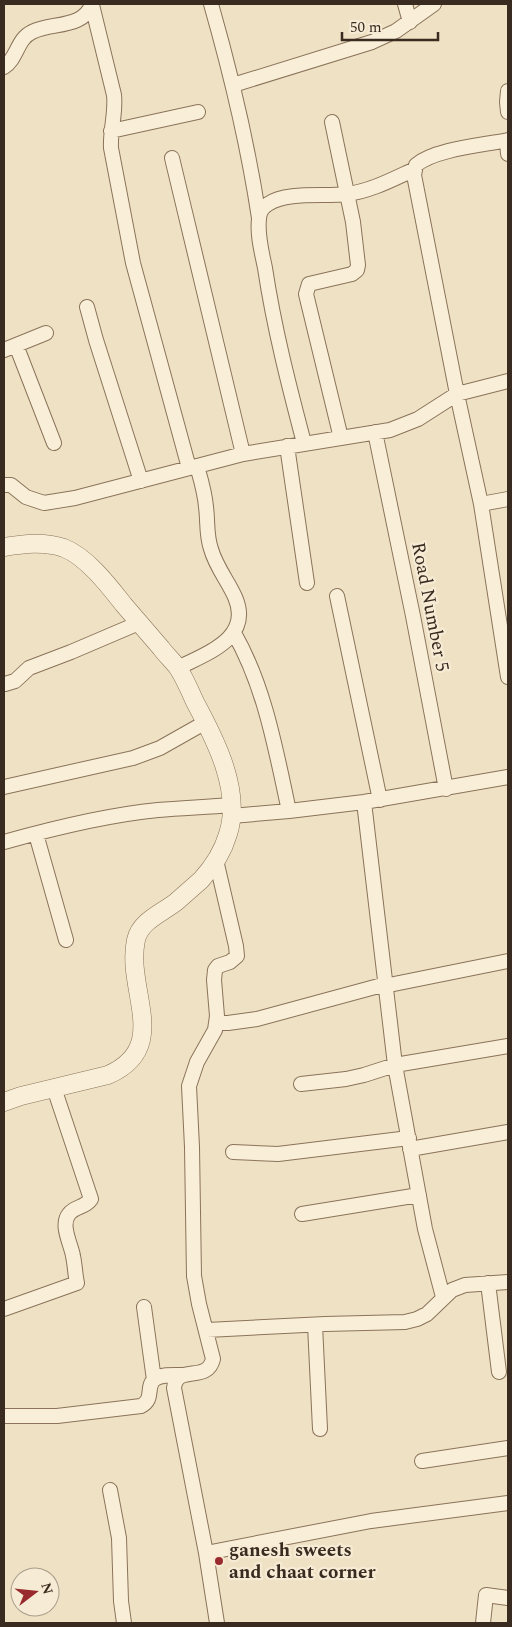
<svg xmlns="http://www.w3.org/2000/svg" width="512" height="1627" font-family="Spectral,serif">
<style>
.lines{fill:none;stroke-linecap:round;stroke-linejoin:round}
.minor-casing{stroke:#8a735a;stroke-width:16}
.tertiary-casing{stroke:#8a735a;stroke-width:19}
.minor{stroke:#f9efd8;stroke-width:14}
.tertiary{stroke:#f9efd8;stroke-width:18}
.poi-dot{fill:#992a2d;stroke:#f6ebd4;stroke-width:2}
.labels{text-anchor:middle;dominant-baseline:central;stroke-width:4.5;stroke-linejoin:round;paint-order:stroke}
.street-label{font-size:19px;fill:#392b1f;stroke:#f6ebd4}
.poi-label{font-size:19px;font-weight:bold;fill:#392b1f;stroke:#f6ebd4;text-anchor:start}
</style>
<rect width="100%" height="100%" fill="#efe1c4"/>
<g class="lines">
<defs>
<path id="minor" d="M211 4C231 74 248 145 259 218
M405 4 410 22
M92 5 114 95C116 113 110 130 111 148L133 263 189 468
M4 67C17 59 17 39 32 32 52 22 83 29 92 4
M233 85 372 42 396 31 434 4
M508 91 507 102 508 112
M332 122 353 222 358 265 357 270 352 274 309 284 306 294 341 438
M111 131 198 112
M508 140C484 145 435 149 416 165L414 175 457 394 481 504 508 677
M507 141 508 154
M172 158 243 454
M87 307 96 340 141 481
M16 345 54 443
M4 350 46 333
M375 432 413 616 446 789
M304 443C289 386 274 328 265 268 262 253 257 235 259 219 259 213 263 207 268 204 287 191 325 197 347 194 371 191 393 179 415 169
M287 446 307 583
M4 485H11L26 497 44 503 75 498 243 454 390 430 418 419 457 394 508 381
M481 504 508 499
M337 596 380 800
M234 633C265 687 276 751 289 811
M178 668C207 653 253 638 235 597 228 581 216 567 211 549 206 535 208 521 206 507 205 493 201 480 197 466
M5 684 15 681 29 668 71 652 139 623
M4 787 133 758 160 748 206 722
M364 802 395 1065 425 1229 443 1297
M232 816 289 811 364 802 508 777
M36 834 66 940
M4 842C54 828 106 815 158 810 183 808 207 807 232 805
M216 860 236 946 237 956 230 962 218 966 215 970 214 980 217 1016 215 1030 197 1062 189 1086 192 1147 194 1276 199 1304 213 1359C207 1384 177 1363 174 1388L206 1553 217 1623
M216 1023H228L257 1019 386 984 389 985 508 961
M301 1084 346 1079 364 1075 395 1065 508 1046
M410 1149 508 1132
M233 1152 278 1154 409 1138
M302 1214 419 1195
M488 1283 499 1372
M144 1307 154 1380
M4 1309 77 1283C75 1274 75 1265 73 1256 71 1244 60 1225 69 1214 75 1206 85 1208 91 1199L54 1088
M315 1325 320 1429
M207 1330 325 1324 405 1322 417 1319 427 1314 452 1290 465 1285 508 1282
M4 1416H57L141 1406C155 1399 145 1386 155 1379 162 1374 174 1375 183 1375
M422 1461 508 1448
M110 1490 119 1538 121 1601 124 1623
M206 1553 371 1521 508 1503
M483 1623 486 1595 508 1598"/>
<path id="tertiary" d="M4 547C23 544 44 541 64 548 87 557 109 586 124 605 136 619 149 634 161 648 166 655 173 661 178 668 185 679 190 691 195 702 215 739 242 791 228 834 223 851 213 867 201 880 193 887 184 895 176 902 162 913 140 921 136 940 125 990 172 1047 108 1075L21 1096 4 1102"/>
</defs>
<use href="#minor" class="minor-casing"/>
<use href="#tertiary" class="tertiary-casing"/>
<use href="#minor" class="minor"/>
<use href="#tertiary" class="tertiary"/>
</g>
<circle class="poi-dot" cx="219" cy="1561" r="5"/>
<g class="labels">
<g class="street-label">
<text transform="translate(430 607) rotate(79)">Road Number 5</text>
</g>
<g class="poi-label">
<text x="229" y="1550">ganesh sweets<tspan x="229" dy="22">and chaat corner</tspan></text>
</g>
</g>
<rect width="512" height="1627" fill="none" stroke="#392b1f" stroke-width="10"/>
<g transform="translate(35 1592) rotate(74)"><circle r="24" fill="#f6ebd4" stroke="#aa9e8c"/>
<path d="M0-4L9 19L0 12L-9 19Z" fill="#992a2d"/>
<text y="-8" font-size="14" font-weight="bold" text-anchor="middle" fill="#392b1f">N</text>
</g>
<path d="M342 32v8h96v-8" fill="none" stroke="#392b1f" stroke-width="2.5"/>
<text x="350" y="32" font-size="15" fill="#392b1f" stroke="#f6ebd4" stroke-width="4" paint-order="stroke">50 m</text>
</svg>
